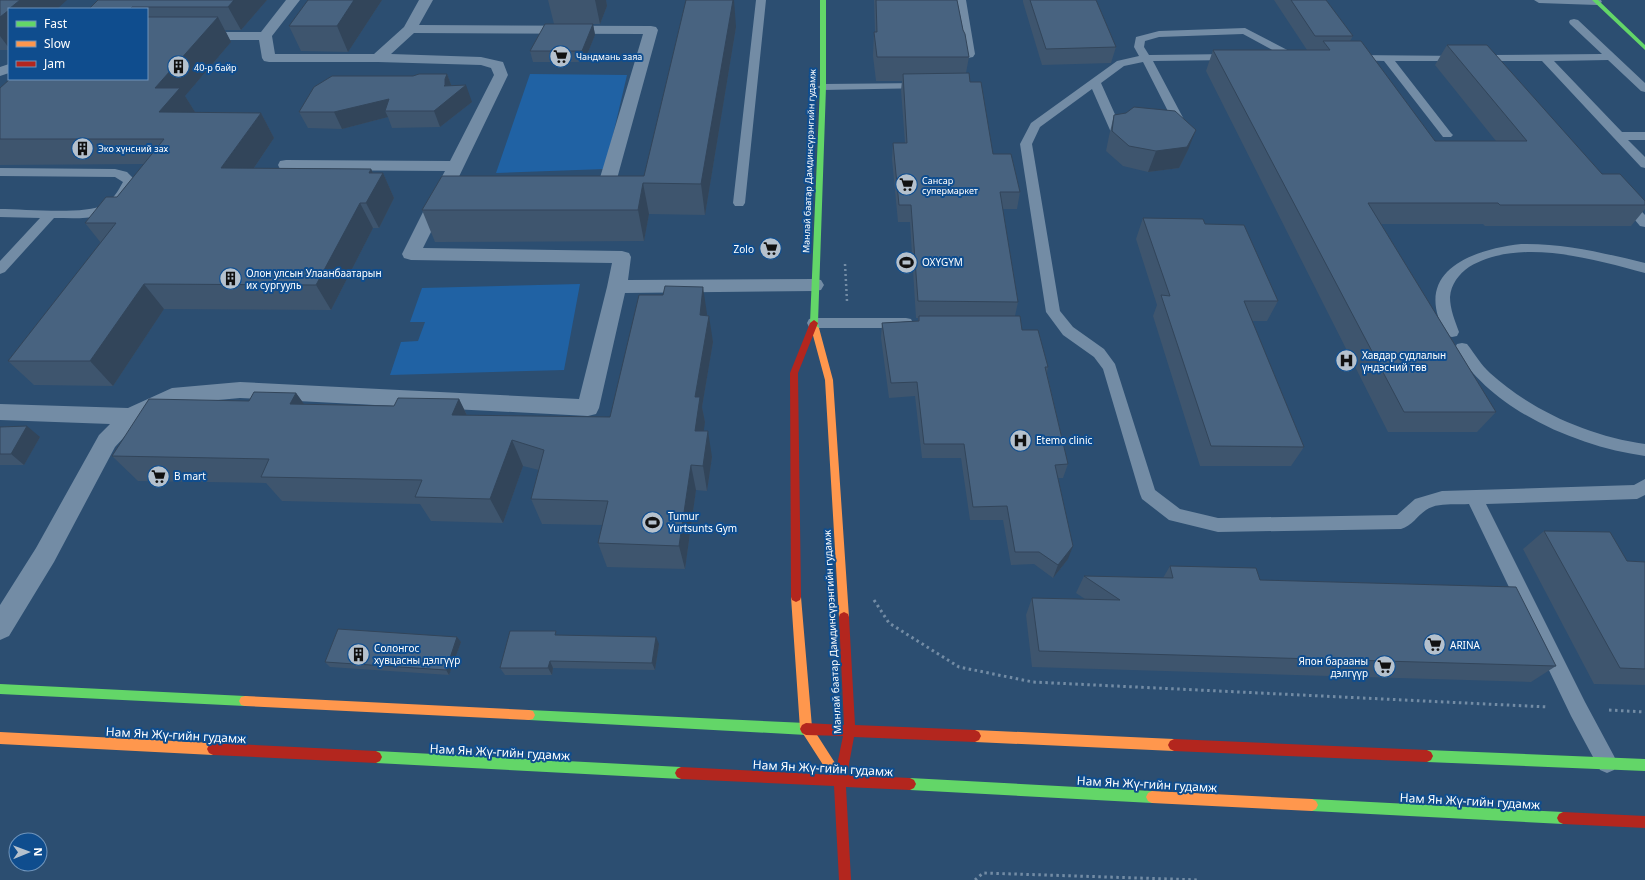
<svg xmlns="http://www.w3.org/2000/svg" width="1645" height="880" font-family="'Noto Sans',sans-serif">
<style>
.green{fill:#2062a4}
.lines{fill:none;stroke-linecap:round;stroke-linejoin:round}
.path-far1{stroke:#738ca5;stroke-width:2.5;stroke-dasharray:2 3;stroke-linecap:butt}
.path{stroke:#738ca5;stroke-width:3;stroke-dasharray:2.5 3.5;stroke-linecap:butt}
.lane{fill:#738ca5;fill-rule:evenodd}
.street{fill:#738ca5;fill-rule:evenodd}
.fast{fill:#63d668;fill-rule:evenodd}
.slow{fill:#ff974d;fill-rule:evenodd}
.jam{fill:#b3261e;fill-rule:evenodd}
.wall{fill:#3e556e}
.shaded-wall{fill:#32455a}
.building{fill:#486380;stroke:#32455a}
.labels{text-anchor:middle;dominant-baseline:central;stroke-width:4;stroke-linejoin:round;paint-order:stroke}
.far-poi-label{font-size:9px;fill:#fff;stroke:#0f4d8e;text-anchor:start}
.far-street-label{font-size:9px;fill:#fff;stroke:#0f4d8e}
.poi-label{font-size:10px;fill:#fff;stroke:#0f4d8e;text-anchor:start}
.street-label{font-size:10px;fill:#fff;stroke:#0f4d8e}
.near-street-label{font-size:12px;fill:#fff;stroke:#0f4d8e}
</style>
<rect width="100%" height="100%" fill="#2c4e71"/>
<path class="green" d="M530 74 627 75 605 169 496 173Z
M580 284 564 370 390 375 401 342 418 341 425 322H410L422 288Z"/>
<g class="lines">
<path class="path-far1" d="M845 264 847 301"/>
<path class="path" d="M874 600 889 623 959 667 1033 682 1548 707
M1609 710 1645 712
M975 880 983 873 1200 880"/>
<path class="lane" d="M756 0H766L745 203 743 206H735L733 203Z
M1534 0H1601L1602 2 1597 5 1539 3Z
M1574 19 1578 20 1645 83V92L1641 91 1608 60 1554 61 1622 132H1645V140H1628L1645 157V168L1641 167 1542 61H1492L1487 58 1492 55 1602 54 1570 24 1569 22 1570 20Z
M1245 28 1295 54 1296 56 1295 58H1287L1243 34 1159 37 1145 41 1144 47 1149 55 1232 54 1237 57 1232 60 1153 61 1189 129 1187 131H1179L1177 129 1143 62 1124 66 1101 83 1122 130 1120 132H1112L1110 130 1092 89 1040 127 1032 144 1060 311 1073 327 1104 349 1115 364 1155 490 1180 509 1218 518 1397 515 1415 499 1442 491 1634 485 1645 479V495L1637 499 1486 504 1585 702 1614 756 1617 763 1614 770 1607 773 1600 770 1571 716 1469 504C1456 505 1437 502 1426 510 1417 516 1412 526 1401 529L1218 532 1169 520 1142 499 1140 494 1103 369 1094 357 1063 335 1046 312 1020 144 1031 123 1117 61 1139 56 1134 47 1136 37 1159 31Z
M1353 55 1466 56 1467 58 1462 61H1395L1451 133 1453 135 1451 137H1443L1384 61 1349 60 1348 58Z
M923 83 927 84 929 86 927 88 823 90 817 87 823 84Z
M0 168 115 169 127 172 136 181C132 189 127 198 121 205 104 221 76 218 54 218L5 272 0 274V261L40 218 0 217V209C24 209 85 215 104 205 113 200 118 191 123 182L115 177 0 176Z
M1625 197 1629 198 1645 215V227L1640 226 1619 201 1621 198Z
M1521 244C1563 243 1604 253 1645 263V273C1593 259 1519 237 1469 267 1459 274 1451 284 1450 297 1450 309 1455 321 1459 332L1457 336 1452 337 1447 336C1410 273 1469 250 1521 244Z
M814 318H906L911 319 913 323 911 327 906 328H814L809 327 807 323 809 319Z
M1462 343 1467 344C1475 354 1481 365 1490 373 1532 411 1589 436 1645 444V456C1578 447 1490 410 1455 348L1457 344Z"/>
<path class="street" d="M286 0H300L272 36 275 54H374L404 27 419 0H433L419 25 651 26 656 27 658 30 615 186 612 190C602 192 592 192 582 190L579 186 582 182 599 181 643 34 414 33 391 54 481 57 503 62 508 75 453 189 450 193 447 194 449 196 423 248 622 251 629 253 631 257 628 280 814 279 821 280 824 285 821 290 814 291 625 293 599 408 596 414 588 416 240 398 175 404 138 422 115 447 54 562 9 636 0 640V605L36 548 99 435 110 424 0 420V404L128 408 172 388 240 382 579 399 607 287 612 263 411 260 404 258 402 254 431 196 434 192 437 191 435 189 445 171 286 170 280 169 278 165 280 161 286 160 450 161 494 75 491 68 481 65 378 62H269L264 61 262 58 259 40H147V32H261Z
M952 0H966L975 54 973 57 968 58 963 57 961 54Z
M9 64V73L0 76V67Z"/>
<path class="fast" d="M820 0H826V87L818 323 819 328 815 331 812 330 810 323 820 87Z
M1592 0H1598L1645 45V50Z
M0 684 245 696 249 697 251 701 249 705 245 706 0 694Z
M529 710 806 723 810 725 812 729 810 733 806 735 529 720 525 719 523 715 525 711Z
M1427 750 1645 759V771L1427 762 1423 760 1421 756 1423 752Z
M376 751 681 767 685 769 687 773 685 777 681 779 376 763 372 761 370 757 372 753Z
M910 778 1152 791 1156 793 1158 797 1156 801 1152 803 910 790 906 788 904 784 906 780Z
M1312 799 1563 812 1567 814 1569 818 1567 822 1563 824 1312 811 1308 809 1306 805 1308 801Z"/>
<path class="slow" d="M815 325 819 328 833 380 849 617 848 620 844 622 840 620 839 617 825 380 811 328Z
M796 592 800 594 801 597 812 727 844 777 846 781 844 785 840 787 836 785 800 729 791 597 792 594Z
M245 696 529 710 533 711 535 715 533 719 529 720 245 706 241 705 239 701 241 697Z
M975 730 1174 739 1178 741 1180 745 1178 749 1174 751 975 742 971 740 969 736 971 732Z
M0 732 213 743 217 745 219 749 217 753 213 755 0 744Z
M1152 791 1312 799 1316 801 1318 805 1316 809 1312 811 1152 803 1148 801 1146 797 1148 793Z"/>
<path class="jam" d="M814 320 818 323 798 373 801 597 800 600 796 602 792 600 791 597 790 373 810 323Z
M844 612 848 614 849 617 855 725 975 730 979 732 981 736 979 740 975 742 854 737 847 775 910 778 914 780 916 784 914 788 910 790 846 787 851 880H839L834 786 681 779 677 777 675 773 677 769 681 767 835 775 843 736 806 735 802 733 800 729 802 725 806 723 844 725 839 617 840 614Z
M1174 739 1427 750 1431 752 1433 756 1431 760 1427 762 1174 751 1170 749 1168 745 1170 741Z
M213 743 376 751 380 753 382 757 380 761 376 763 213 755 209 753 207 749 209 745Z
M1563 812 1645 816V828L1563 824 1559 822 1557 818 1559 814Z"/>
</g>
<path class="wall" d="M0 0 9 9V50H0Z
M98 0H267L241 30H225L231 42 185 96 195 112 261 113 274 138 254 168 371 169 373 173H383L394 198 379 228H373L331 310 164 309 113 386 34 385 8 361 101 243 85 223 117 197 144 164 0 165V88L147 79V9H89Z
M382 0 348 52 301 51 289 26Z
M548 0H606L607 6 600 24H593L595 35 584 62H533L530 51 554 24Z
M874 0H957L963 30 969 57 966 73 970 82 993 154 1020 192 1017 209H1002L1018 302 1015 316 1022 330 1048 367 1047 373 1068 464 1063 478H1058L1068 559 1053 578 1034 564 1011 565 1003 520H970L961 458H922L915 396 889 398 881 338 882 323 918 321V318H916L910 222H898L892 159 893 143H905L901 90 902 81H876L873 56 874 32H875Z
M1023 0H1096L1116 47 1111 63 1042 65 1023 2Z
M1274 0H1326L1353 36 1350 41 1435 141H1496L1435 65 1447 45 1602 174 1645 201V209L1631 226H1485L1483 224H1381L1496 412 1477 432H1388L1206 71 1213 50H1307Z
M736 27 705 215 649 214 644 241 435 242 422 210 644 176Z
M447 74 451 85 472 102 440 127 392 128 388 117 342 129 308 128 299 112 413 76Z
M1114 115 1188 150 1179 168 1148 172 1123 166 1106 151 1109 136Z
M1143 218 1205 224 1278 301 1267 321H1252L1304 447 1291 466H1200L1153 316 1157 305 1136 239Z
M707 314 713 342 702 407 705 422 703 431 712 457 707 491 696 490 685 569 607 567 598 543 603 525 542 524 531 499 539 470 523 466 503 523 431 521 420 504 282 501 266 483 138 481 112 456 249 401 296 393 304 404 394 406 459 399 467 415 610 417Z
M0 427 40 437 24 465H0Z
M1544 531 1627 561 1645 562V685L1594 684 1523 549Z
M1170 566 1260 580 1556 666 1531 682 1032 667 1026 615 1032 598 1085 599 1076 593 1084 576 1163 578Z
M558 635 659 644 655 670 553 668 552 675H505L500 668Z
M457 637 461 642 449 675 330 667 325 662Z"/>
<path class="shaded-wall" d="M20 0H67L57 9H10Z
M234 0H267L241 30 228 7Z
M354 0H382L348 52 337 26Z
M595 0H606L607 6 600 24Z
M733 0H734L736 27 705 215 701 184Z
M9 10V48L0 36V17Z
M218 17 231 42 185 96 195 112H159L155 88Z
M593 24 595 35 584 62 582 51Z
M447 74 453 90 466 85 472 102 440 127 434 111 444 86 445 79Z
M389 99 385 111 388 117 342 129 334 112Z
M261 113 274 138 237 193 221 168Z
M1196 130 1188 150 1179 168 1148 172 1156 151Z
M371 169 377 182 383 173 394 198 379 228 366 203 369 173Z
M643 183 649 214 644 241 638 210Z
M360 203 373 228 331 310 316 285Z
M144 284 164 309 113 386 90 361Z
M703 287 707 314 704 342 700 315Z
M709 316 713 342 702 407 705 422 700 456 695 431V397Z
M296 393 314 418 290 404Z
M459 399 471 424 452 415Z
M27 426 40 437 24 465 11 454Z
M708 431 712 457 707 491 703 466Z
M512 440 523 466 503 523 490 499Z
M691 465 696 490 685 569 679 546Z
M1073 546 1068 559 1053 578 1058 565Z
M457 637 461 642 449 675 446 670Z
M656 637 659 644 655 670 652 663Z
M550 661 553 668 552 675 548 668Z"/>
<path class="building" d="M0 0H20L9 9V10L0 17Z
M98 0H234L228 7H132L131 8V9H89Z
M308 0H354L337 26H289Z
M686 0H733L701 184 643 183 638 210H422L442 176H644Z
M876 0H957L963 30 965 34 969 57H877L874 32H877Z
M1030 0H1096L1116 47 1046 49Z
M1291 0H1326L1353 36H1315Z
M147 17H218L155 88H180L159 112 261 113 221 168 371 169 369 173H383L366 203H360L316 285 144 284 90 361H8L116 223H85L106 197H117L164 139H0V88L10 79H147Z
M545 24H593L582 51H530Z
M1323 41H1361L1435 141H1527L1447 45H1487L1602 174H1620L1645 201V205H1500L1498 203H1368L1496 412H1404L1213 50H1330Z
M969 73 970 82H981L993 154H1011L1020 192H1000L1018 302 918 301 911 205H899L893 143H907L903 74Z
M419 74H447L445 79V85L444 86 466 85 434 111H385L389 99 334 112H299L314 87 332 76H413Z
M1134 107 1175 111 1196 130 1187 147 1156 151 1129 146 1112 131 1114 115 1126 113Z
M1143 218 1203 219 1205 224 1244 225 1278 301H1244L1304 447 1211 446 1161 295 1170 296Z
M665 286 703 287 700 315 709 316 695 397H700L695 431H708L703 466 691 465 679 546 598 543 608 501 531 499 544 450 512 440 490 499 415 497 422 480 261 477 269 459 112 456 149 399 249 401 254 392 296 393 290 404 394 406 398 398 459 399 452 415 610 417 639 295H663Z
M919 316H1020L1022 330H1038L1048 367H1045L1068 464 1055 465 1073 546 1058 565 1039 552H1015L1007 506 973 507 964 444H924L917 382 891 383 882 323 919 321Z
M27 426 11 454H0V427Z
M1544 531 1610 532 1627 561 1645 562V669L1620 668Z
M1170 566 1256 568 1260 580 1516 587 1556 666 1039 651 1032 598 1120 600 1084 576 1173 578Z
M338 629 457 637 446 670 325 662Z
M510 631H556L555 635 656 637 652 663 550 661 548 668H500Z"/>
<defs>
<symbol id="supermarket-disc" viewBox="-11 -11 22 22"><circle r="9.5" fill="#b5c1cd" stroke="#0f4d8e"/><path d="M-6-5.5h2.5l.6 2H6L4.5 2H-2.5L-4.4-4H-6ZM-1.5 3.2a1.3 1.3 0 1 0 .1 0ZM3 3.2a1.3 1.3 0 1 0 .1 0Z" fill="#111"/></symbol>
<symbol id="building-disc" viewBox="-11 -11 22 22"><circle r="9.5" fill="#b5c1cd" stroke="#0f4d8e"/><path d="M-4-6H4V6H1V3H-1V6H-4ZM-2.5-4.3h1.7v1.8h-1.7ZM.8-4.3h1.7v1.8H.8ZM-2.5-1h1.7V.8h-1.7ZM.8-1h1.7V.8H.8Z" fill="#111"/></symbol>
<symbol id="stadium-disc" viewBox="-11 -11 22 22"><circle r="9.5" fill="#b5c1cd" stroke="#0f4d8e"/><path d="M0-5a6.5 5 0 1 0 0 10a6.5 5 0 1 0 0-10ZM-3.5-1.8h7v3.6h-7Z" fill="#111"/></symbol>
<symbol id="hospital-disc" viewBox="-11 -11 22 22"><circle r="9.5" fill="#b5c1cd" stroke="#0f4d8e"/><path d="M-5-5h3v3.5h4V-5h3V5h-3V1.5h-4V5h-3Z" fill="#111"/></symbol>
</defs>
<g fill-rule="evenodd">
<use href="#supermarket-disc" x="548" y="44" width="25" height="25"/>
<use href="#building-disc" x="166" y="54" width="25" height="25"/>
<use href="#building-disc" x="70" y="136" width="25" height="25"/>
<use href="#supermarket-disc" x="894" y="172" width="25" height="25"/>
<use href="#supermarket-disc" x="758" y="236" width="25" height="25"/>
<use href="#stadium-disc" x="894" y="250" width="25" height="25"/>
<use href="#building-disc" x="218" y="266" width="25" height="25"/>
<use href="#hospital-disc" x="1334" y="348" width="25" height="25"/>
<use href="#hospital-disc" x="1008" y="428" width="25" height="25"/>
<use href="#supermarket-disc" x="146" y="464" width="25" height="25"/>
<use href="#stadium-disc" x="640" y="510" width="25" height="25"/>
<use href="#supermarket-disc" x="1422" y="632" width="25" height="25"/>
<use href="#building-disc" x="346" y="642" width="25" height="25"/>
<use href="#supermarket-disc" x="1372" y="654" width="25" height="25"/>
</g>
<g class="labels">
<g class="far-poi-label">
<text x="576" y="56">Чандмань заяа</text>
<text x="194" y="67">40-р байр</text>
<text x="98" y="148">Эко хүнсний зах</text>
<text x="922" y="180">Сансар<tspan x="922" dy="10">супермаркет</tspan></text>
</g>
<g class="far-street-label">
<text transform="translate(809 161) rotate(-88)">Манлай баатар Дамдинсүрэнгийн гудамж</text>
</g>
<g class="poi-label">
<text x="754" y="249" text-anchor="end">Zolo</text>
<text x="922" y="262">OXYGYM</text>
<text x="246" y="273">Олон улсын Улаанбаатарын<tspan x="246" dy="12">их сургууль</tspan></text>
<text x="1362" y="355">Хавдар судлалын<tspan x="1362" dy="12">үндэсний төв</tspan></text>
<text x="1036" y="440">Etemo clinic</text>
<text x="174" y="476">B mart</text>
<text x="668" y="516">Tumur<tspan x="668" dy="12">Yurtsunts Gym</tspan></text>
<text x="1450" y="645">ARINA</text>
<text x="374" y="648">Солонгос<tspan x="374" dy="12">хувцасны дэлгүүр</tspan></text>
<text x="1368" y="661" text-anchor="end">Япон барааны<tspan x="1368" dy="12">дэлгүүр</tspan></text>
</g>
<g class="street-label">
<text transform="translate(832 632) rotate(-93)">Манлай баатар Дамдинсүрэнгийн гудамж</text>
</g>
<g class="near-street-label">
<text transform="translate(176 735) rotate(3)">Нам Ян Жү-гийн гудамж</text>
<text transform="translate(500 752) rotate(3)">Нам Ян Жү-гийн гудамж</text>
<text transform="translate(823 768) rotate(3)">Нам Ян Жү-гийн гудамж</text>
<text transform="translate(1147 784) rotate(3)">Нам Ян Жү-гийн гудамж</text>
<text transform="translate(1470 801) rotate(3)">Нам Ян Жү-гийн гудамж</text>
</g>
</g>
<rect x="8" y="8" width="140" height="72" fill="#0f4d8e" stroke="#6f94bb"/>
<rect x="16" y="21" width="20" height="6" fill="#63d668" stroke="#6f94bb"/>
<text x="44" y="28" font-size="12" fill="#ffffff">Fast</text>
<rect x="16" y="41" width="20" height="6" fill="#ff974d" stroke="#6f94bb"/>
<text x="44" y="48" font-size="12" fill="#ffffff">Slow</text>
<rect x="16" y="61" width="20" height="6" fill="#b3261e" stroke="#6f94bb"/>
<text x="44" y="68" font-size="12" fill="#ffffff">Jam</text>
<g transform="translate(28 852) rotate(89)"><circle r="19" fill="#0f4d8e" stroke="#6f94bb"/>
<path d="M0-3L7 15L0 10L-7 15Z" fill="#b5c1cd"/>
<text y="-6" font-size="11" font-weight="bold" text-anchor="middle" fill="#ffffff">N</text>
</g>
</svg>
